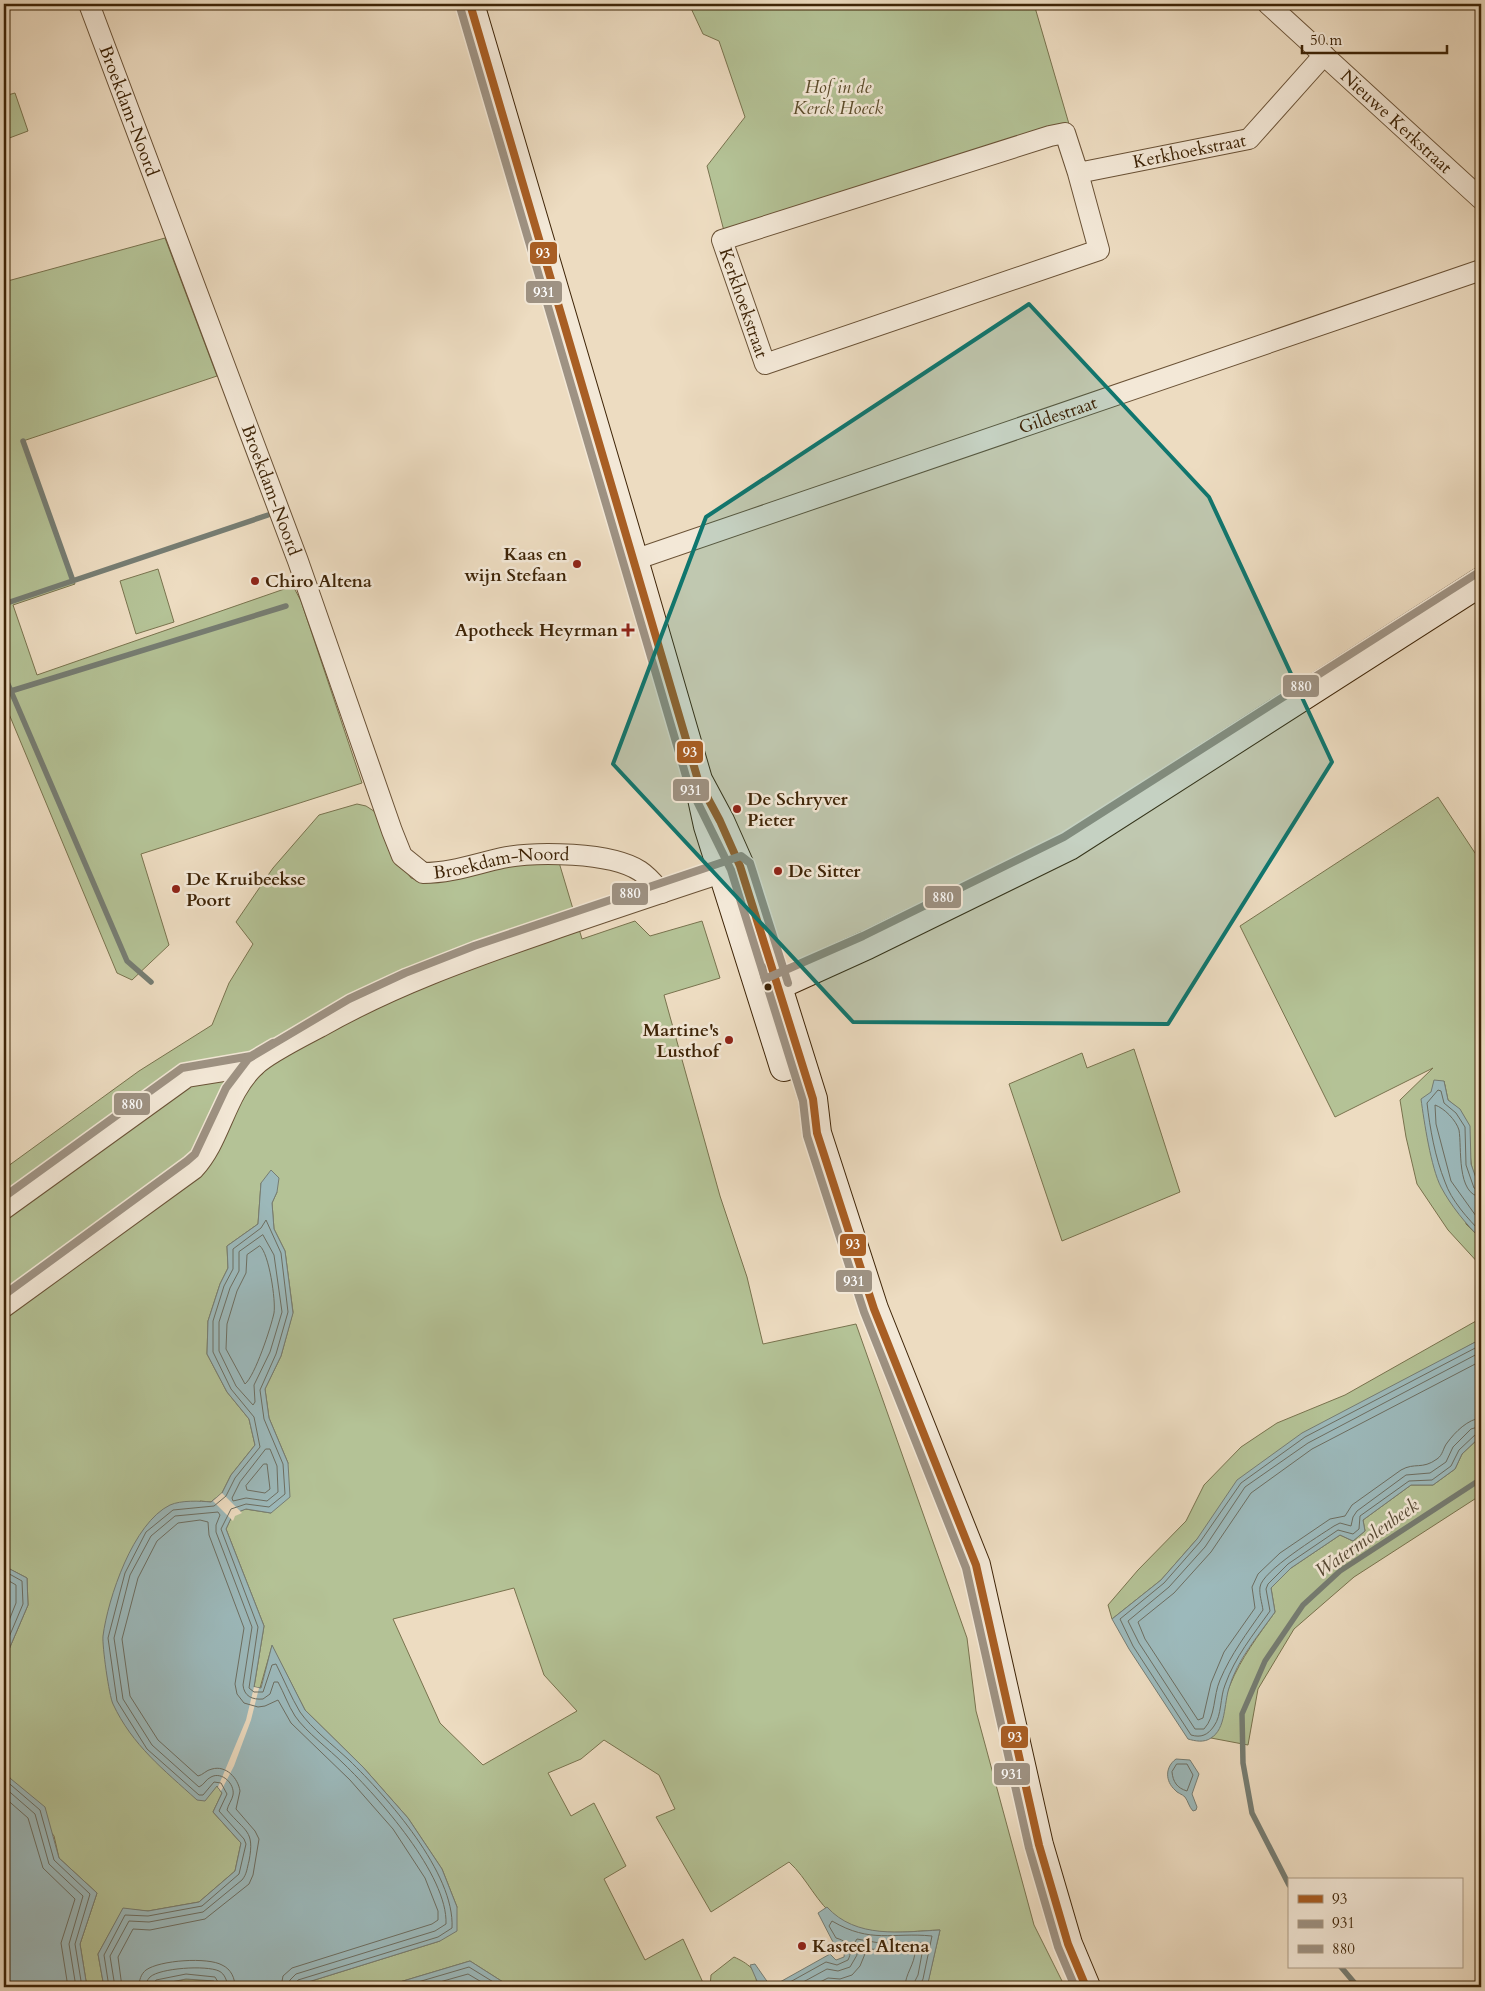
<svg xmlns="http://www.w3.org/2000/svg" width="1485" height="1991" font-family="Cardo,serif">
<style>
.green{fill:#b4c296;stroke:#79734e;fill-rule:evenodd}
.water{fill:#9cb9bb;stroke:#767d73}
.pier{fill:#eddcc1}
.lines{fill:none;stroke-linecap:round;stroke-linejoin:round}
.shore{stroke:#6d6e61;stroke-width:1}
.stream{stroke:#767d73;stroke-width:5.5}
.street-casing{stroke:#6a5236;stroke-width:22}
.secondary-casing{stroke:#3e2407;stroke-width:30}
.street{stroke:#f3e8d7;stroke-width:20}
.secondary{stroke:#f3e8d7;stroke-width:28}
.bus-1-casing{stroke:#f3e8d7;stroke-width:11}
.bus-2-casing{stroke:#f3e8d7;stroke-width:11}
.bus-3-casing{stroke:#f3e8d7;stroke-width:11}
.bus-1{stroke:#a85e24;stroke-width:8}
.bus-2{stroke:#9e9283;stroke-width:8}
.bus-3{stroke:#9e9283;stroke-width:8}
.marked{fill:#0f766e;fill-opacity:0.2;stroke:#0f766e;stroke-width:4;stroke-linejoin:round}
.poi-dot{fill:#8f2418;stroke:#f3e8d7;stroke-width:2}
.bus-dot{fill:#3e2407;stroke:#f3e8d7;stroke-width:2}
.labels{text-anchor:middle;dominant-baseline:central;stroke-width:5;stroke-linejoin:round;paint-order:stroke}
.park-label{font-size:18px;font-style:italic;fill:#5c4c2b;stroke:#f3e8d7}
.street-label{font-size:18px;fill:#3e2407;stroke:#f3e8d7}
.poi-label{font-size:18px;font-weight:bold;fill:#3e2407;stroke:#f3e8d7;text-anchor:start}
.water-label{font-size:19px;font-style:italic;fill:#564934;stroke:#f3e8d7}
.line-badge{stroke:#f3e8d7;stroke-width:2}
.badge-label{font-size:14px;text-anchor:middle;font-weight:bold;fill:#fff}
</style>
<rect width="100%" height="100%" fill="#eddcc1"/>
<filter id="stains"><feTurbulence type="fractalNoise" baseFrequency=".004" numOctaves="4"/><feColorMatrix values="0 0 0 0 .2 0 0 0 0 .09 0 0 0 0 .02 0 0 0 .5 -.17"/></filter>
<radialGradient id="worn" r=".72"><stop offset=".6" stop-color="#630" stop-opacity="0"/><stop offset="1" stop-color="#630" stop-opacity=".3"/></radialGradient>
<path class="green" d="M689 4H1034L1069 124 724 231 707 166 745 117 719 41 703 34Z
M15 93 28 131 4 140V96Z
M165 238 217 376 23 441 75 584 13 605 37 675 293 586 301 601 362 783 141 854 169 945 132 980 117 973 4 702V282Z
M158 569 174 622 136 634 120 581Z
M1438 797 1477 856 1481 854V1192C1478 1182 1472 1172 1471 1162 1467 1134 1475 1120 1448 1100L1444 1081 1466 1224 1481 1239V1266L1448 1230 1417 1184 1406 1137 1400 1100 1433 1068 1335 1117 1240 926Z
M357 804 366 806 380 815 398 860 411 878 426 883 507 865 558 859 582 939 635 921 650 936 702 921 720 978 664 995 720 1196 747 1277 763 1344 856 1324 967 1638 976 1711 1034 1925 1065 1987H921L928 1982 940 1930C907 1931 866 1939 837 1918 817 1904 807 1878 789 1862L711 1912 656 1817 675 1809 659 1775 604 1740 581 1759 548 1773 571 1816 594 1803 626 1866 604 1879 645 1960 683 1939 705 1987H501L503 1982 470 1961 383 1987H292L440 1941 457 1907 442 1869 408 1818 363 1767 305 1710 272 1646 260 1688 254 1687 264 1626 226 1529 233 1514 245 1509 271 1513 288 1463 269 1418 265 1389 281 1356 293 1312 285 1251 274 1229 272 1203 277 1192 261 1183 258 1224 227 1246 228 1268 220 1284 208 1321 207 1354 227 1392 249 1419 255 1445 231 1475 222 1493 211 1502 200 1501 217 1786 222 1793 213 1812 241 1843 235 1871 199 1902 148 1911 123 1909 98 1954 104 1987H87L80 1944 97 1893 59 1858 54 1836 4 1770V1661L28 1605 27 1578 4 1566V1169L139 1071 212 1025 229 983 253 944 236 922 273 868 319 815ZM514 1588 544 1675 577 1711 483 1765 440 1723 393 1619Z
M1134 1049 1180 1192 1062 1241 1009 1084 1082 1053 1087 1068Z
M1481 1315V1339L1397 1385 1197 1539 1161 1580 1112 1619 1108 1605 1138 1570 1186 1521 1204 1485 1241 1447 1277 1423 1345 1395 1476 1321Z
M1481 1436V1495L1354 1577 1294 1629 1258 1689 1248 1745 1211 1738C1227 1718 1221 1706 1230 1685 1241 1658 1258 1636 1275 1612L1271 1588 1291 1568 1340 1535 1353 1541 1365 1531 1363 1520 1411 1485H1433L1455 1469 1462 1454Z
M734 1957C747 1963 759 1970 756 1987H710L711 1975Z
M186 1979 214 1981 217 1987H146Z"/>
<path class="water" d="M1434 1080 1444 1081 1448 1100 1460 1109 1470 1126 1471 1164 1481 1192V1239C1466 1224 1451 1206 1441 1187 1431 1168 1424 1121 1421 1099L1431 1092Z
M271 1170 279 1178 277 1192 272 1203 274 1229 285 1251 293 1313 281 1356 265 1389 269 1418 288 1463 290 1497 271 1513 246 1509 233 1514 226 1529 264 1626 254 1687 261 1688 272 1645 305 1710 363 1767 408 1818 442 1869 457 1907V1931L440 1941 292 1987H217L214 1981 186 1979 146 1987H104L98 1954 123 1908 148 1911 199 1902 235 1871 241 1843 213 1812 222 1793 217 1786 205 1801 197 1800C164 1770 132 1745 113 1704 109 1696 102 1645 103 1636 108 1598 133 1523 170 1505 181 1500 200 1501 211 1502L222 1493 231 1475 255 1445 249 1419 227 1392 207 1354 208 1321 220 1284 228 1268 227 1246 258 1224 261 1183Z
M1481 1339V1436L1462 1454 1455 1469 1433 1485H1411L1363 1520 1365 1531 1353 1541 1340 1535 1291 1568 1271 1588 1275 1612C1258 1636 1237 1660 1229 1688 1224 1703 1226 1729 1211 1738 1204 1743 1195 1741 1188 1739L1129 1649 1112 1619 1161 1580 1197 1539 1237 1480 1302 1433Z
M4 1566 27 1578 28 1605 4 1661Z
M1176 1759 1190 1760 1199 1774 1192 1794 1197 1807 1196 1810 1193 1811C1189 1807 1188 1801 1185 1797 1182 1794 1177 1793 1175 1790 1165 1781 1165 1767 1176 1759Z
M4 1770 5 1774 45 1807 59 1858 97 1893 80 1944 87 1987H4Z
M827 1907C856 1939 901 1932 940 1930L928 1983 921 1987H756L757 1981 750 1965 755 1964 771 1987 830 1954 836 1960 844 1957 845 1948 841 1944H834L818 1913Z
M470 1961 503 1982 501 1987H383Z"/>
<path class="pier" d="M222 1493 242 1513 235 1516 233 1521 213 1501Z
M254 1687 259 1688 251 1720 234 1766 221 1791 218 1787 246 1720Z"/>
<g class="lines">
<path class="shore" d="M1481 1191 1474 1188 1466 1165 1465 1127 1456 1113 1444 1103 1441 1091 1438 1090 1427 1103C1430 1129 1435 1157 1445 1182 1451 1200 1468 1219 1481 1232
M1481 1197C1456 1195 1462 1147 1459 1130 1456 1120 1444 1108 1435 1105L1436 1124 1451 1181 1481 1223
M263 1235 274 1255 282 1312 270 1352 254 1385 255 1402 253 1405 236 1386 219 1351V1322L230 1288 239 1271V1252Z
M260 1246C269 1253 276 1301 274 1313 271 1327 255 1376 245 1384L226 1349 227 1324 237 1291 246 1273 247 1255Z
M1481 1345 1305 1437 1241 1483 1200 1542 1164 1583 1120 1619 1133 1646 1191 1735C1201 1738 1208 1735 1214 1726 1222 1715 1220 1697 1225 1685 1235 1657 1253 1635 1270 1611L1266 1589 1268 1584 1288 1564 1338 1530 1353 1534 1359 1529 1360 1516 1409 1481 1432 1480 1451 1466 1459 1450 1476 1434 1481 1432
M1481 1352 1308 1443 1245 1487 1205 1547 1169 1587 1128 1621 1139 1643 1195 1729H1204C1216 1716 1213 1696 1220 1680 1231 1654 1247 1633 1263 1610 1262 1603 1259 1594 1260 1587 1262 1571 1319 1536 1334 1526L1340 1523 1351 1526 1353 1517 1357 1511 1406 1475 1430 1473 1446 1462 1453 1447 1471 1429 1481 1426
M1481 1361 1312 1449 1251 1493 1211 1552 1174 1593 1138 1622 1145 1639 1198 1720 1203 1718 1211 1683 1224 1652 1255 1608 1252 1587 1258 1574 1280 1553 1330 1519 1345 1516 1352 1505 1401 1470C1415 1462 1422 1470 1437 1459 1443 1455 1443 1448 1447 1443 1455 1432 1468 1419 1481 1418
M266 1449H270L277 1466 278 1492 267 1501 246 1498 233 1501 232 1498 240 1482Z
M264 1464H267L270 1489 265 1493 247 1490 246 1486Z
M4 1571 22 1581 23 1604 4 1649
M4 1578 16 1585V1603L4 1633
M1177 1764H1187L1193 1775 1187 1791C1177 1788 1173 1782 1172 1772Z
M4 1779 40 1810 54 1860 90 1894 75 1944 82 1987
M4 1787 35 1814 49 1864 83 1896 69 1944 76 1987
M4 1797 28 1818 43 1868 75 1899 61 1943 68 1987
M109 1987 104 1955 125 1915 148 1916 202 1906 239 1874 246 1844 244 1839 219 1811 227 1794 221 1783 214 1782 203 1795H199L147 1749 117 1701 108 1638 125 1573 146 1532 173 1510 214 1506 226 1496 235 1478 260 1447 254 1417 231 1389 213 1352V1321L224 1286 233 1269V1249L261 1228 266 1220 281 1253 288 1312 276 1354 260 1390 264 1419 283 1464 285 1494 269 1507 246 1504 231 1509 221 1529 258 1627 249 1688 254 1692H263L272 1665 276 1664C284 1680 291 1697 300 1712 311 1728 334 1746 349 1760 387 1797 455 1873 452 1928L438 1937 298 1980 294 1987
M115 1987 110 1956 129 1921 149 1922 203 1912 242 1880C247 1874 247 1868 249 1861 255 1830 245 1832 227 1810 228 1805 232 1800 233 1795 235 1784 222 1771 211 1777 206 1779 204 1785 199 1787L152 1745 123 1699 114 1638 130 1575 151 1536 175 1516 218 1512 220 1515 216 1525V1532L252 1627 243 1685C244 1696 252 1700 263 1699L270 1694 274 1682H278C284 1693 288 1705 295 1716 306 1732 329 1749 344 1764 378 1797 448 1875 446 1924L435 1931 296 1974 290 1980 288 1987
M122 1987 118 1957 133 1929 150 1930 205 1919 249 1884 253 1875 259 1839 255 1831 236 1809 240 1791C238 1778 226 1765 212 1769 206 1770 203 1775 198 1776L158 1740 130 1696 122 1639 138 1578 157 1541 178 1523 200 1520 208 1522 209 1535 244 1628 235 1684 237 1694 244 1703 258 1707 265 1706 278 1700 291 1723 350 1780 393 1829 425 1878 438 1911V1920L432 1924 292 1968 283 1976 281 1987
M139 1987C139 1980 141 1974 146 1970 160 1960 208 1957 222 1965 231 1969 235 1978 235 1987
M146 1987C146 1983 147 1980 150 1977 160 1968 206 1965 219 1971 225 1974 227 1981 228 1987
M152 1987 156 1980 186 1974 215 1977 221 1987
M401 1987 469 1967 495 1983 496 1987
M422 1987 468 1974 490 1987
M781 1987 826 1962 837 1965 848 1960C854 1948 847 1941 836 1938L829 1926 832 1921C871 1944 892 1932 932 1936L923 1979 919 1987
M794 1987 827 1969 838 1971 850 1967 857 1955 855 1942 857 1939 885 1944 924 1943 918 1975 912 1987
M810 1987 828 1978 840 1979 852 1975 860 1966 867 1949 915 1951C915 1964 905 1974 905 1987"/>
<path class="stream" d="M23 441 73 581
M4 604 268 515
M4 675 127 961 151 982
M11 691 286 606
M1289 1885 1252 1813 1243 1763 1242 1714 1265 1661 1303 1605 1340 1571 1481 1479
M1341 1967 1358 1987"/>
<defs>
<g id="street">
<path id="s1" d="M89 4 298 561 392 831 402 856 423 873C451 873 475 864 502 858 536 851 611 852 640 871 649 877 655 885 662 893"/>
<path id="s2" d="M1268 4 1481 199"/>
<path id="s3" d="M1078 173 1065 133 1050 136 722 240 765 364 1099 250 1078 173 1249 139 1324 55"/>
<path id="s4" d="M634 560 1481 270"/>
<path d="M4 1209 187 1077 255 1066"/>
<path d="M4 1307 194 1169C221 1140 225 1094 255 1066 267 1054 303 1036 320 1027 392 986 468 959 546 932 609 910 673 889 736 868"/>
</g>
<path id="secondary" d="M470 4 634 560 698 780 708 826 784 1067
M698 780 720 821 740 866 813 1099 817 1133 874 1309 976 1565 1039 1845 1068 1944 1086 1987
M761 993 867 945 1069 846 1481 582"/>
</defs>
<use href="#street" class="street-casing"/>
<use href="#secondary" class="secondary-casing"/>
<use href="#street" class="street"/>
<use href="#secondary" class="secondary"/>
<defs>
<path id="bus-1" d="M470 4 698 780 720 821 740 866 813 1099 817 1133 874 1309 976 1565 1039 1845 1068 1944 1086 1987"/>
<path id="bus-2" d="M460 7 688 783 731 870 803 1101 807 1136 864 1312 966 1568 1029 1848 1058 1947 1075 1987"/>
<path id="bus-3" d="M762 967 765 979 863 936 1064 837 1476 574
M4 1197 182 1068 251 1056 273 1043
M4 1295 187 1161 195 1154 226 1088 248 1059 349 999 405 973 474 946 741 856 750 863 788 983"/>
</defs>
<use href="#bus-1" class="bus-1-casing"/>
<use href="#bus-2" class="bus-2-casing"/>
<use href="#bus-3" class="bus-3-casing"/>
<use href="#bus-1" class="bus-1"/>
<use href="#bus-2" class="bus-2"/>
<use href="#bus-3" class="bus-3"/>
</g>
<path class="marked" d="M1029 304 1209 497 1332 762 1168 1024 853 1022 613 764 706 517Z"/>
<g class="poi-dot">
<circle cx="577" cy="564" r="5"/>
<circle cx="255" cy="581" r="5"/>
<path d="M625.5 622.5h5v5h5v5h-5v5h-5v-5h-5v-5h5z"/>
<circle cx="737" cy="809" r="5"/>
<circle cx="778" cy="871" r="5"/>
<circle cx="176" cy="889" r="5"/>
<circle cx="729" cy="1040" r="5"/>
<circle cx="802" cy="1946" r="5"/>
</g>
<circle class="bus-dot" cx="768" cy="987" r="4.5"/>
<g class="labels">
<g class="park-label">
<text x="838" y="87">Hof in de<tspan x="838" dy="21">Kerck Hoeck</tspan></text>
</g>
<g class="street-label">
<text stroke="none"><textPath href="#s1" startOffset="114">Broekdam-Noord</textPath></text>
<text stroke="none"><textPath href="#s2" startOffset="174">Nieuwe Kerkstraat</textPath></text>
<text stroke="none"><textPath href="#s3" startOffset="1079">Kerkhoekstraat</textPath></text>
<text stroke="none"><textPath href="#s3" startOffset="468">Kerkhoekstraat</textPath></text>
<text stroke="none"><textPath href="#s4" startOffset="448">Gildestraat</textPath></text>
<text stroke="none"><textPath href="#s1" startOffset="519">Broekdam-Noord</textPath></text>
<text stroke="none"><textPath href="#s1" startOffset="1014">Broekdam-Noord</textPath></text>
</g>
<g class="poi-label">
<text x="567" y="554" text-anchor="end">Kaas en<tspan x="567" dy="21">wijn Stefaan</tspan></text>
<text x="265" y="581">Chiro Altena</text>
<text x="618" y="630" text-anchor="end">Apotheek Heyrman</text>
<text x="747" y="799">De Schryver<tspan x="747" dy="21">Pieter</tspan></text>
<text x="788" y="871">De Sitter</text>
<text x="186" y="879">De Kruibeekse<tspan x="186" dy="21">Poort</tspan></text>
<text x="719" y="1030" text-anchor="end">Martine's<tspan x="719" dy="21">Lusthof</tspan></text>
<text x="812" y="1946">Kasteel Altena</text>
</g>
<g class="water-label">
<text transform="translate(1367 1538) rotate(-35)">Watermolenbeek</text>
</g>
</g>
<g class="line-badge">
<rect x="529" y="241" width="29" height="24" rx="5" fill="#a85e24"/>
<rect x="525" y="280" width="38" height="24" rx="5" fill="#9e9283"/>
<rect x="1282" y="674" width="38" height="24" rx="5" fill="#9e9283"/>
<rect x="676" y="740" width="28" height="24" rx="5" fill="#a85e24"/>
<rect x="672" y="778" width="38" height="24" rx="5" fill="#9e9283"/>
<rect x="611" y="882" width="38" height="24" rx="5" fill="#9e9283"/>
<rect x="924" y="885" width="38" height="24" rx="5" fill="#9e9283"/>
<rect x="113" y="1092" width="38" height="24" rx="5" fill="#9e9283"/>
<rect x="839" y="1233" width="28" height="24" rx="5" fill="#a85e24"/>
<rect x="835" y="1269" width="38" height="24" rx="5" fill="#9e9283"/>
<rect x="1000" y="1725" width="29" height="24" rx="5" fill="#a85e24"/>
<rect x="993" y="1762" width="38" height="24" rx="5" fill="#9e9283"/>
</g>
<g class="badge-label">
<text x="543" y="258">93</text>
<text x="544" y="297">931</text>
<text x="1301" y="691">880</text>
<text x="690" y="757">93</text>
<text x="691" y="795">931</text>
<text x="630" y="898">880</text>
<text x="943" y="902">880</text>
<text x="132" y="1109">880</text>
<text x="853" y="1249">93</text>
<text x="854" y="1286">931</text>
<text x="1015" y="1742">93</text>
<text x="1012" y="1779">931</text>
</g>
<rect width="1485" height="1991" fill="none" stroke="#eddcc1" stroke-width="20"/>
<rect x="5" y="5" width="1475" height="1981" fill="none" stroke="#3e2407" stroke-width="2.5"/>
<rect x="10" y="10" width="1465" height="1971" fill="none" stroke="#3e2407"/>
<rect x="1288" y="1878" width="175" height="90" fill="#f3e8d7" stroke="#ab9a84"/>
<rect x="1298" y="1895" width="25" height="8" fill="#a85e24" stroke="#ab9a84"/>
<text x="1332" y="1904" font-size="15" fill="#3e2407">93</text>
<rect x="1298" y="1920" width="25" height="8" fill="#9e9283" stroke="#ab9a84"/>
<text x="1332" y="1928" font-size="15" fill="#3e2407">931</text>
<rect x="1298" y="1945" width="25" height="8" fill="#9e9283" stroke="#ab9a84"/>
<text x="1332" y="1954" font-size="15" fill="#3e2407">880</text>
<path d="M1302 45v8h145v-8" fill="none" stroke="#3e2407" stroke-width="2.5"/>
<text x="1310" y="45" font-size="15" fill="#3e2407" stroke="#f3e8d7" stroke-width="4" paint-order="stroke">50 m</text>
<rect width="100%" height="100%" filter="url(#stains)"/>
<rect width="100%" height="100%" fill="url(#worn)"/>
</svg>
